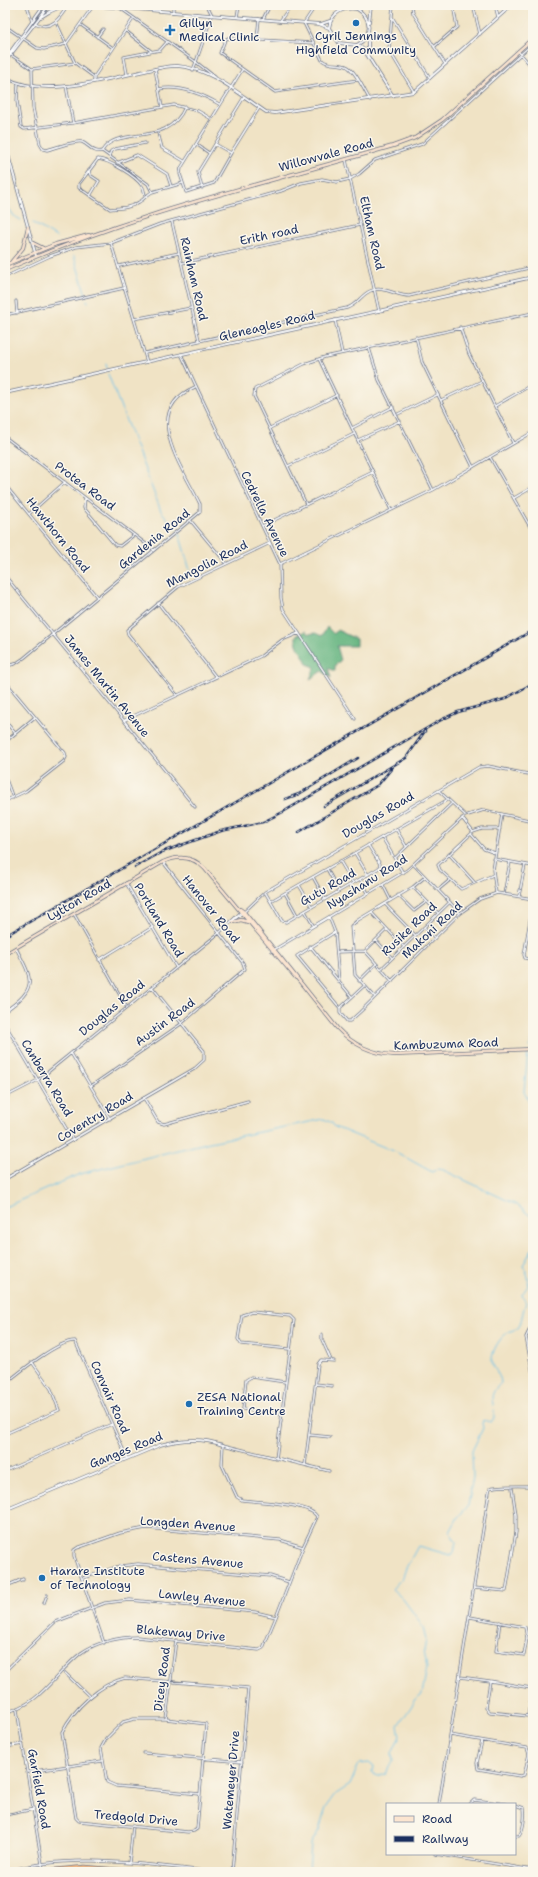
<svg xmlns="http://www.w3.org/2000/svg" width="538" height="1877" font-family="'Shantell Sans',sans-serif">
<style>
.forest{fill:#64b47f;stroke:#40726e}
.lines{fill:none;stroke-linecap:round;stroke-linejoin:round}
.stream{stroke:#6dc2ea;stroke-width:1}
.minor-casing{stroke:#666e82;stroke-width:3}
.tertiary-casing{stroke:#666e82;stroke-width:3.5}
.secondary-casing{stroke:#666e82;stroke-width:4}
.trunk-casing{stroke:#666e82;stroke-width:4.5}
.minor{stroke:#fff;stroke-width:1.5}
.tertiary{stroke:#fff;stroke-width:2}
.secondary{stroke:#fce5d0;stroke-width:2.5}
.trunk{stroke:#f8bd89;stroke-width:3}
.rail-casing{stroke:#1b2f5e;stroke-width:2.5}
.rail{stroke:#fbf7ec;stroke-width:1;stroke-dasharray:3;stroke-linecap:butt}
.poi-dot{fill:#1f6fb2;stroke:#fbf7ec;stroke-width:1.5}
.labels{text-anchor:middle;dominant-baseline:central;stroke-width:3;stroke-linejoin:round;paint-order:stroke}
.poi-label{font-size:12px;fill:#1b2f5e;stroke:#fbf7ec;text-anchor:start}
.street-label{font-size:12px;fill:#1b2f5e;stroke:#fbf7ec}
</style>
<rect width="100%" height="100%" fill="#fbf7ec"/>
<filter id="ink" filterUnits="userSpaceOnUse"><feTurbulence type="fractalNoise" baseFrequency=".025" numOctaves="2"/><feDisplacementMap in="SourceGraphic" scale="8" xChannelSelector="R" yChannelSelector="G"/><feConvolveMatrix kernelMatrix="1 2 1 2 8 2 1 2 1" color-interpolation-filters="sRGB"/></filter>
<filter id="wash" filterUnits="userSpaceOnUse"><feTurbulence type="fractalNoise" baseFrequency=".012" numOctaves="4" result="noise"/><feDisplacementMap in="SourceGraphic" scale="16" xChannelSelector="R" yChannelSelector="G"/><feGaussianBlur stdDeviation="0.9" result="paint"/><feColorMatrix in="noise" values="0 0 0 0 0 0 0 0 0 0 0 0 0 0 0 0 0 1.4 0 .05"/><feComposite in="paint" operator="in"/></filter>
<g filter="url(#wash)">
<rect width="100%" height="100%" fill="#f0e3c5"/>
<path class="forest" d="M327 627 334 634 337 630 356 639V646H337L341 660 335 665V671L328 668 331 678 322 671 310 679 315 667 307 664C304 653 295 648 296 636L305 631 309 634 315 633 322 636Z"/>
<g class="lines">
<path class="stream" d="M5 202 14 216 21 220
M33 223 56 237
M74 256 86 295
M87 300 88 302
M106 364 107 368
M108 374 161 511 177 530
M179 533 191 574
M529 1047 533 1040
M528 1053 524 1092 533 1108
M5 1207 80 1174 210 1142 324 1119 332 1123 335 1127 396 1152 432 1172 439 1168 517 1205 533 1218
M309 1872 311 1844 319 1830 326 1808 336 1794 350 1785 359 1764 369 1763 373 1766 372 1772C376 1775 382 1776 386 1775L389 1766 393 1761 392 1754 400 1736 398 1726 417 1698 422 1694 427 1667 424 1651 426 1640 423 1628 417 1618 403 1599 392 1589 403 1577 406 1568 418 1546 450 1555 454 1553 456 1542 450 1532 458 1517 468 1506 473 1477 472 1451 483 1428 482 1423 484 1420 491 1422 494 1418C495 1400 486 1397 501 1383 501 1375 492 1368 492 1360 492 1350 500 1338 507 1333 511 1330 516 1330 519 1327 521 1324 523 1309 526 1303L522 1295C522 1293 524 1292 525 1290 532 1283 527 1272 523 1265L533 1248"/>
</g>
</g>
<g filter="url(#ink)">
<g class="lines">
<defs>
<path id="minor" d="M27 5 32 22
M207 5 212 15 196 62 215 77
M316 5 304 23 322 60C328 66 338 63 346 66 355 69 365 92 370 100
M339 5 341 9
M393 5 389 50 414 92
M412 5 413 13 445 64
M473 5 480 34
M495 5 498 17
M120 8 196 62 193 70
M5 12 8 29
M173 12V5
M237 17 239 5
M392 17 430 78
M263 19 270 5
M280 21 291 5
M56 22 75 63 94 77V81
M35 23C51 32 61 17 68 5
M81 25 113 48
M5 26 37 48 44 49 66 44 93 6
M126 31 151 51
M97 37 103 29
M257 39 259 19
M313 43 228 38 225 40 220 53 275 92 358 80
M434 47 457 27 453 5
M5 51 32 69 75 63
M518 51 533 68
M32 69 33 108 40 144 43 149 47 150C54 148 76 140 82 142 89 145 94 154 102 151L148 184 152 192 183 183
M155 69 162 107
M242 70 181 168 180 174 186 192 214 183 231 153 259 108
M127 74 124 57 160 50 167 42
M94 77 133 19
M18 84 17 101 21 127 24 129 73 123 174 105 198 111 210 118
M66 86 73 123
M159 89C180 85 200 93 219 104
M158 133 162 148 184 161
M196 144 209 153
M215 144 231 153
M102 151C118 124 167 149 185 107
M109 156 111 151 115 149 145 143
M346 160 379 311
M117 163 137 155 167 174 171 186
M89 170 90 175 99 181 90 196
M202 188 198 172 244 97
M145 195C144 192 144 188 142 186 136 176 109 160 98 159L79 184V188L110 209C120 208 131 208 139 202 145 199 146 195 152 192
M172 222 199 340
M111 243 147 362
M182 263 360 225
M119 266 179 253
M5 277 50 256 76 247 111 243 160 224 281 191 301 183 322 179 337 182 350 179 359 174 375 160 422 144 533 43
M16 301 17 313
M5 315 124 288
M134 319 191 308
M335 320 342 353
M460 327 469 354 513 443
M416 337 422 362 473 467
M369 348 379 380 433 490
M145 353 347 308C357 305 361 295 370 291 382 285 397 296 409 296L533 267
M181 354 280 564 281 598 283 609 355 719
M319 359 391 510
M441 400 482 381
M495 406 533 384
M398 414 437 395
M270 428 337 395
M352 428 393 407
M5 437 154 550
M358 440 400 421
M490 457 533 532
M288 466 354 434
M5 485 97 597
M85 498 84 508 115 545 120 546 134 535
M514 498 533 487
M306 504 254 396 255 389 304 364 325 357 533 313
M29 514 65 482
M191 521 226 563
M262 526 373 472
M280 564 433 490 533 432
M5 576 195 807
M158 603 216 677
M5 666 15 664 24 658 200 512V504C183 468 139 411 195 387
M5 681 65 753 66 757 64 761 26 791 5 801
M177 695 128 634 127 630 178 587 270 543
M125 720 261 656 282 640 299 633
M5 721 15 733
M5 742 35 717
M5 777 13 798
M439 791 465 815
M462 818 473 832
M396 829 406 846
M471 834 484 849 495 853
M382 837 403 873
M355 853 368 875
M449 854 474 882
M395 858 451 804
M494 859 533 866
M340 861 353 883
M414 865 460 913
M327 869 339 891
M493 875 461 889 440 870 438 865 473 832 482 829H500
M313 877 325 899
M360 879 368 893
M126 883 176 967
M299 885 312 907
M383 885 390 899
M413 887 438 913
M438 890 450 880
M265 892 282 921 286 922 379 868 380 864 368 845
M285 893 297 915
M496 893 493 870 502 814
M504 894 510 862
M398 895 414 911 426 902
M519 896 525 865
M271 901 447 800
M533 903 524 955 525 958 533 960
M385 904 415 935
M305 911 313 925
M371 912 404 947
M74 914 126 1006
M329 917 335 932 339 982
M226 926 244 912 265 892 479 767 488 766 533 775
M424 927 435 938
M335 932 297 956 340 1008
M376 940 392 958
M310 946 352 997
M272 951 407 870 465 816 484 810 533 821
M365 951 387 929
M337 952 365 951 392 981
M99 960 153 927
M381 969 450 902
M359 981 376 964
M364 986 340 1008V1013L347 1021H350L360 1012 460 913 480 899 497 893 533 899
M152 987 204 1051V1060L194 1069
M375 997 355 975 351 926 358 920 413 887 425 877
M5 1011C38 988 33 980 16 948
M5 1024 73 1140
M71 1053 110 1119
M91 1086 181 1024 245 969 243 963 163 862
M5 1097 38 1080 219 933 240 913
M144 1098 158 1122 164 1124 248 1101
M533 1323 526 1337 533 1375
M322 1334V1340L331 1360
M5 1384C18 1373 59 1340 75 1341L127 1458
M316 1384 332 1386
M280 1414 243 1409 246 1380 251 1377 285 1382
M5 1434 59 1410 51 1389 32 1362
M310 1435 330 1437
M276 1459 294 1320 290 1316 252 1312 242 1315 238 1339 241 1344 289 1349
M305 1465 318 1364 321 1360 334 1361
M5 1471 112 1424
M83 1578 120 1566 138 1564 270 1576 289 1582
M11 1584 23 1579V1580
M474 1588 506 1591 516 1532V1515L512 1488
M44 1603 47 1595
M470 1617 525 1627 527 1638 524 1655 496 1651 500 1622
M104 1643 74 1556V1550L77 1548 120 1533 146 1528 280 1540 303 1547
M5 1671 55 1622 105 1603 130 1600 255 1612 276 1617
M63 1671 90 1697
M460 1677 490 1681 486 1708 490 1712 528 1716 532 1691 531 1688 490 1681
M17 1710 43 1870
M5 1712C40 1706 55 1673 81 1653 96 1642 120 1637 137 1637L259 1650 263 1648 276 1617 303 1547 317 1517C311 1503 257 1502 242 1500L237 1497 222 1465 223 1445 329 1471
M166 1719 176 1640
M450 1735 527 1748 529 1754 524 1775 520 1776 478 1769 477 1763 482 1741
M5 1747 23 1744
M144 1753 242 1762
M28 1772 102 1761
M200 1794 116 1786 107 1782 101 1748 106 1739 123 1722 134 1719H166L206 1724 197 1829 194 1831 188 1832 79 1821 76 1818 62 1732C74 1708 100 1684 125 1678L248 1688 232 1872
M439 1804 489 1492 490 1488C496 1485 524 1486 533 1486
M470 1804 474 1800 506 1804
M515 1805 524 1808C525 1816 524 1829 519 1836H515
M5 1815 34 1809
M435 1854 533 1870
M129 1863 133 1826
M5 1872C73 1851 146 1865 214 1872"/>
<path id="tertiary" d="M54 5H63
M87 5 319 24 329 28
M357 9C372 18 373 36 357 45L339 43 329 28C331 13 343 7 357 9L363 5
M41 17 49 12 65 5
M369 22 371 5
M321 24 330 21
M368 34V55
M357 45 364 50 393 96
M8 58 49 5
M5 64 11 51 44 5
M5 77C42 99 105 79 145 71 155 69 168 65 178 66 212 69 239 94 266 112L275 113 414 92 512 5
M5 144 36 256
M5 393 533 277
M5 1179 194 1069
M5 1510 160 1445C180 1439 203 1438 223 1445"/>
<path id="secondary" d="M33 243 43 248
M12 261 23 248 28 227
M5 265 56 244 89 235
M5 270C130 214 262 184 393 146L415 138 442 120 533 38
M240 909 244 912 337 1028C353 1045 372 1054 395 1055L533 1049
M233 922 241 920 248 922
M5 954 163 862C179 855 193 856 205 869L296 978"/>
<path id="trunk" d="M33 1872 85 1867 142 1872"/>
</defs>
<use href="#minor" class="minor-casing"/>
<use href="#tertiary" class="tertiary-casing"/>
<use href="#secondary" class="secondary-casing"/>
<use href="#trunk" class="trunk-casing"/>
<use href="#minor" class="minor"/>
<use href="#tertiary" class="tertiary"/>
<use href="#secondary" class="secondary"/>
<use href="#trunk" class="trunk"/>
<defs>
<path id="rail" d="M285 799 299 794 358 758
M324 806 406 758 425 731
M299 832 378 785 392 768
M135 867 162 852 221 831 263 822 283 812 441 720 458 712 505 699 533 683
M5 936 533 630"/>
</defs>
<use href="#rail" class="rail-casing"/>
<use href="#rail" class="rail"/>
</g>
</g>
<g class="poi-dot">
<circle cx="356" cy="23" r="4"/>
<path d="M168 24h4v4h4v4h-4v4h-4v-4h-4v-4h4z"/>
<circle cx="189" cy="1404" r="4"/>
<circle cx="42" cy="1578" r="4"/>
</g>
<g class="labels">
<g class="poi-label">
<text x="179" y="23">Gillyn<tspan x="179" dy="14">Medical Clinic</tspan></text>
<text x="356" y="36" text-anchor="middle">Cyril Jennings<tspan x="356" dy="14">Highfield Community</tspan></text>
<text x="197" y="1397">ZESA National<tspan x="197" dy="14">Training Centre</tspan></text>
<text x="50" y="1571">Harare Institute<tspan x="50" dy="14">of Technology</tspan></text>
</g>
<g class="street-label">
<text transform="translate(326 155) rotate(-15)">Willowvale Road</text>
<text transform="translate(372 233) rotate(77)">Eltham Road</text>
<text transform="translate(269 235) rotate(-12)">Erith road</text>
<text transform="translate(194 279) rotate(77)">Rainham Road</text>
<text transform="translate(267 326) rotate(-13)">Gleneagles Road</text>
<text transform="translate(85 486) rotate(37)">Protea Road</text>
<text transform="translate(265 514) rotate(64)">Cedrella Avenue</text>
<text transform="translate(58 535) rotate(51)">Hawthorn Road</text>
<text transform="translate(154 539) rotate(-39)">Gardenia Road</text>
<text transform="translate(207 564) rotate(-27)">Mangolia Road</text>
<text transform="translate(107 686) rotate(51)">James Martin Avenue</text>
<text transform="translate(378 815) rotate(-30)">Douglas Road</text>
<text transform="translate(367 882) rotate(-32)">Nyashanu Road</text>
<text transform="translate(328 887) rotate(-30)">Gutu Road</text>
<text transform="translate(79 900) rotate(-30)">Lytton Road</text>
<text transform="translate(211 909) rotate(51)">Hanover Road</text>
<text transform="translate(159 920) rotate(59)">Portland Road</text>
<text transform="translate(409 929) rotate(-44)">Rusike Road</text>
<text transform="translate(432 930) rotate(-43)">Makoni Road</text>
<text transform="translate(112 1008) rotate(-39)">Douglas Road</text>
<text transform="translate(165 1022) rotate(-37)">Austin Road</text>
<text transform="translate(446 1044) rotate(-2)">Kambuzuma Road</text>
<text transform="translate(47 1078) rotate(59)">Canberra Road</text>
<text transform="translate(95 1117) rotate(-31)">Coventry Road</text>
<text transform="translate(110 1397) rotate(66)">Convair Road</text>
<text transform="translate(126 1450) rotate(-22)">Ganges Road</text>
<text transform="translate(188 1524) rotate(4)">Longden Avenue</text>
<text transform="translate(198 1560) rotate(5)">Castens Avenue</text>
<text transform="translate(202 1598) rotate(6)">Lawley Avenue</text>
<text transform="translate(181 1633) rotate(5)">Blakeway Drive</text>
<text transform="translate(162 1679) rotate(-83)">Dicey Road</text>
<text transform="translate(231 1780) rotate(-85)">Watemeyer Drive</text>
<text transform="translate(39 1789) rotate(80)">Garfield Road</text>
<text transform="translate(136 1818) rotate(5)">Tredgold Drive</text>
</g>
</g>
<rect width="538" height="1877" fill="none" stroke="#fbf7ec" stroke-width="20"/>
<rect x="386" y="1803" width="130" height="52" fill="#fbf7ec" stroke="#a1a7b3"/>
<rect x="394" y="1816" width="20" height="6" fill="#fce5d0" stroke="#a1a7b3"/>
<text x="422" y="1823" font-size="12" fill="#1b2f5e">Road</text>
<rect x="394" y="1836" width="20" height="6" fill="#1b2f5e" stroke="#a1a7b3"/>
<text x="422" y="1843" font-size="12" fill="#1b2f5e">Railway</text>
</svg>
